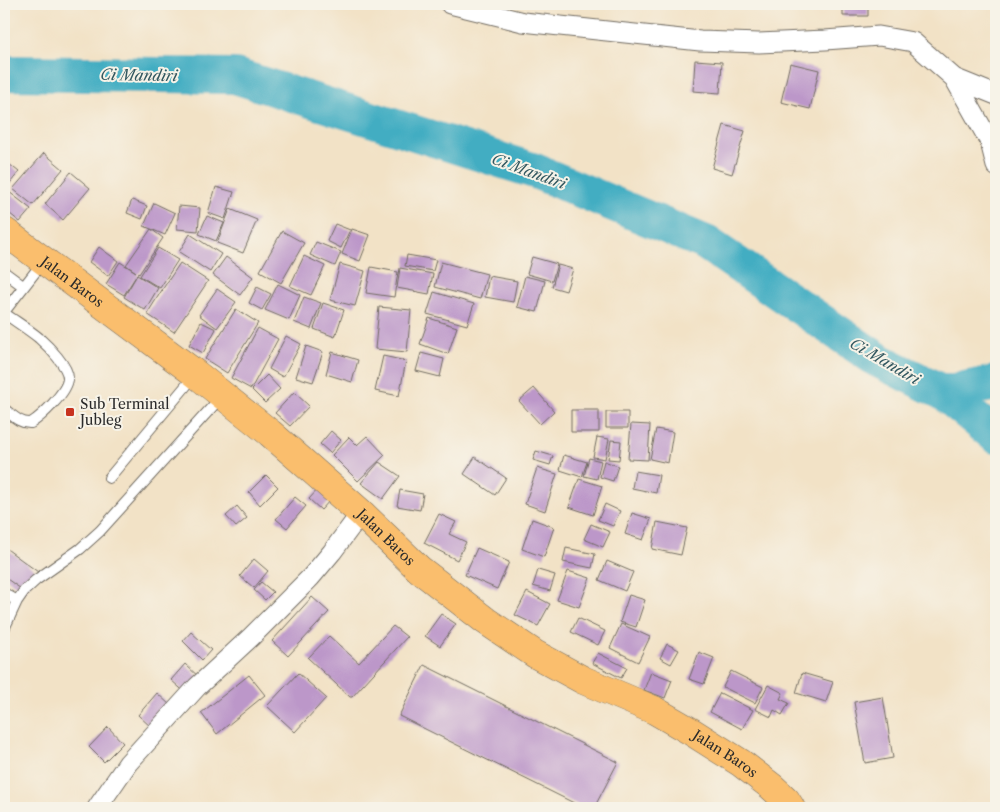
<svg xmlns="http://www.w3.org/2000/svg" width="1000" height="812" font-family="'Libre Caslon Text',serif">
<style>
.lines{fill:none;stroke-linecap:round;stroke-linejoin:round}
.river{stroke:#43adc2;stroke-width:36}
.building{fill:#bc97c9}
.service-casing{stroke:#716b61;stroke-width:12}
.minor-casing{stroke:#716b61;stroke-width:21}
.primary-casing{stroke:#716b61;stroke-width:29}
.service{stroke:#fff;stroke-width:10}
.minor{stroke:#fff;stroke-width:19}
.primary{stroke:#fabe6d;stroke-width:28}
.poi-dot{fill:#c8321e;stroke:#f7f3e8;stroke-width:2}
.labels{text-anchor:middle;dominant-baseline:central;stroke-width:4;stroke-linejoin:round;paint-order:stroke}
.street-label{font-size:14px;fill:#2b2b2b;stroke:#f7f3e8}
.poi-label{font-size:14px;fill:#2b2b2b;stroke:#f7f3e8;text-anchor:start}
.water-label{font-size:15px;font-style:italic;fill:#335860;stroke:#f7f3e8}
</style>
<rect width="100%" height="100%" fill="#f7f3e8"/>
<filter id="ink" filterUnits="userSpaceOnUse"><feTurbulence type="fractalNoise" baseFrequency=".02" numOctaves="2"/><feDisplacementMap in="SourceGraphic" scale="10" xChannelSelector="R" yChannelSelector="G"/><feConvolveMatrix kernelMatrix="1 2 1 2 8 2 1 2 1" color-interpolation-filters="sRGB"/></filter>
<filter id="wash" filterUnits="userSpaceOnUse"><feTurbulence type="fractalNoise" baseFrequency=".0096" numOctaves="4" result="noise"/><feDisplacementMap in="SourceGraphic" scale="20" xChannelSelector="R" yChannelSelector="G"/><feGaussianBlur stdDeviation="1.12" result="paint"/><feColorMatrix in="noise" values="0 0 0 0 0 0 0 0 0 0 0 0 0 0 0 0 0 1.4 0 .05"/><feComposite in="paint" operator="in"/></filter>
<g filter="url(#wash)">
<rect width="100%" height="100%" fill="#f2e2c6"/>
<g class="lines">
<path class="river" d="M4 74 9 73 235 76 535 171 706 243 878 360 944 393 996 436
M944 393 996 383"/>
</g>
<g id="blocks">
<path class="building" d="M843 4H868V16H843Z
M695 60 722 62 720 93 693 91Z
M790 63 819 70 810 109 781 102Z
M724 125 745 131 732 174 712 168Z
M44 153 63 169 33 205 13 189Z
M4 160 19 172 6 188 4 186Z
M71 172 90 188 63 220 45 204Z
M216 187 234 192 225 219 208 213Z
M4 188 31 209 20 222 4 209Z
M132 200 147 206 142 219 127 213Z
M154 203 175 213 165 235 144 226Z
M179 206 200 208 198 231 177 229Z
M230 209 257 220 243 253 217 243Z
M207 216 224 223 216 241 199 234Z
M335 224 350 230 341 248 327 241Z
M151 229 163 238 139 274 138 273 124 295 106 284 120 262 136 272 126 265Z
M352 229 370 235 360 261 342 254Z
M282 231 304 243 281 283 260 271Z
M190 234 221 254 210 272 179 252Z
M316 242 341 252 335 266 310 255Z
M99 247 118 261 108 276 89 262Z
M158 248 178 260 160 288 140 276Z
M407 255 436 260 433 271 405 266Z
M304 256 325 266 311 295 290 286Z
M226 257 253 277 240 295 213 275Z
M532 257 557 264 552 281 527 274Z
M441 262 487 274 480 299 435 287Z
M180 263 208 281 174 332 147 314 162 290 163 291 162 290Z
M340 264 365 271 355 306 330 300Z
M558 265 573 269 566 291 552 287Z
M371 267 398 272 394 297 366 293Z
M400 268 433 274 429 294 397 288Z
M137 275 158 288 145 310 124 297Z
M489 276 517 281 513 302 485 297Z
M525 276 545 281 537 312 517 307Z
M278 284 300 295 289 320 265 310Z
M257 287 271 294 262 310 249 303Z
M217 289 236 302 217 328 199 315Z
M434 292 474 304 467 325 427 314Z
M304 297 321 303 311 329 294 322Z
M323 303 344 310 335 337 314 329Z
M379 307 411 310 407 352 375 349Z
M236 309 258 323 227 373 205 359Z
M429 318 457 327 448 354 420 344Z
M201 322 216 329 203 353 189 345Z
M258 328 278 339 251 389 231 378Z
M286 336 301 344 283 377 269 369Z
M306 346 323 352 313 382 296 377Z
M332 352 358 360 352 382 326 374Z
M421 353 444 359 440 377 416 371Z
M383 356 406 361 399 396 375 391Z
M267 375 280 389 265 403 252 390Z
M534 388 554 411 540 424 519 401Z
M294 392 309 406 290 426 275 413Z
M571 410H599V432H571Z
M606 412H628V428H606Z
M631 424 650 425 648 460 628 459Z
M656 429 673 432 668 463 650 459Z
M331 431 341 440 330 453 320 444Z
M367 436 385 455 358 481 332 455 349 437 357 445Z
M597 437 609 439 605 459 593 457Z
M611 440 621 441 619 460 608 459Z
M536 451 553 456 550 465 533 460Z
M564 455 587 462 582 477 560 470Z
M475 457 506 478 495 495 464 474Z
M589 458 601 461 597 479 584 476Z
M604 461 618 466 613 481 600 477Z
M379 462 400 476 383 499 361 483Z
M537 468 557 474 545 511 525 504Z
M635 471 659 475 656 493 632 488Z
M266 475 278 487 260 505 249 492Z
M579 479 602 486 593 515 569 507Z
M319 488 331 499 321 510 309 499Z
M400 490 423 494 420 510 397 506Z
M295 497 306 506 287 528 276 519Z
M605 504 620 511 613 526 598 520Z
M237 506 247 518 236 527 226 516Z
M632 513 651 519 643 540 625 534Z
M439 514 456 522 449 534 466 542 457 560 424 543Z
M532 519 554 527 544 557 522 549Z
M657 522 687 528 681 555 652 549Z
M591 524 610 532 603 547 584 539Z
M4 547 38 572 24 591 4 577Z
M477 548 509 562 497 589 465 575Z
M566 548 595 554 592 568 563 562Z
M254 559 268 571 254 588 240 576Z
M607 561 633 572 625 591 599 580Z
M538 570 555 575 550 591 533 586Z
M568 571 590 578 579 607 557 600Z
M261 582 273 592 265 600 254 590Z
M527 592 550 604 538 626 515 615Z
M629 595 645 600 636 627 620 622Z
M312 597 329 612 288 656 272 641Z
M441 614 456 624 440 646 425 636Z
M578 618 605 631 598 645 571 632Z
M621 624 650 637 638 662 610 648Z
M393 626 407 637 352 697H350L308 658 329 636 359 663Z
M191 632 211 650 202 660 183 641Z
M667 644 679 650 671 664 660 658Z
M699 652 714 658 704 684 689 679Z
M598 653 627 668 621 678 592 663Z
M185 664 202 680 188 695 171 680Z
M424 665 618 762 594 808H584L399 716Z
M731 671 763 687 755 703 723 687Z
M651 672 672 680 665 698 644 690Z
M298 673 326 698 295 732 267 706Z
M802 673 833 682 826 702 796 693Z
M249 675 265 695 217 734 201 713Z
M768 685 783 693 780 699 789 703 782 715 774 710 771 717 755 709Z
M157 693 171 706 152 728 138 715Z
M720 693 753 710 742 729 710 712Z
M883 697 893 758 865 763 854 702Z
M108 727 123 743 104 762 89 747Z"/>
</g>
</g>
<g filter="url(#ink)">
<use href="#blocks" fill-opacity="0" stroke="#716b61" stroke-width="1"/>
<g class="lines">
<defs>
<path id="service" d="M4 272 23 286
M4 312 43 262
M4 313C15 321 28 329 39 338 48 346 69 367 68 379 67 392 42 416 31 423 20 424 12 415 4 409
M109 478 195 375
M4 593 17 601
M4 629 17 601 24 591 36 580 80 549 100 531 222 396"/>
<path id="minor" d="M450 4 523 22 700 41 759 43 825 40 879 36 913 42 954 78 996 95
M954 78 990 142 996 166
M97 808 128 763 197 687 251 637 311 577 332 552 361 513"/>
<g id="primary">
<path id="s1" d="M4 231 196 374 270 433 361 513 419 569 486 621 535 654 583 680 654 710 692 732 741 763 772 787 786 800 791 808"/>
</g>
</defs>
<use href="#service" class="service-casing"/>
<use href="#minor" class="minor-casing"/>
<use href="#primary" class="primary-casing"/>
<use href="#service" class="service"/>
<use href="#minor" class="minor"/>
<use href="#primary" class="primary"/>
</g>
</g>
<rect class="poi-dot" x="65" y="407" width="10" height="10" rx="2.5"/>
<g class="labels">
<g class="street-label">
<text stroke="none"><textPath href="#s1" startOffset="85">Jalan Baros</textPath></text>
<text stroke="none"><textPath href="#s1" startOffset="490">Jalan Baros</textPath></text>
<text stroke="none"><textPath href="#s1" startOffset="895">Jalan Baros</textPath></text>
</g>
<g class="poi-label">
<text x="80" y="404">Sub Terminal<tspan x="80" dy="16">Jubleg</tspan></text>
</g>
<g class="water-label">
<text transform="translate(139 75) rotate(1)">Ci Mandiri</text>
<text transform="translate(529 171) rotate(20)">Ci Mandiri</text>
<text transform="translate(885 361) rotate(30)">Ci Mandiri</text>
</g>
</g>
<rect width="1000" height="812" fill="none" stroke="#f7f3e8" stroke-width="20"/>
</svg>
